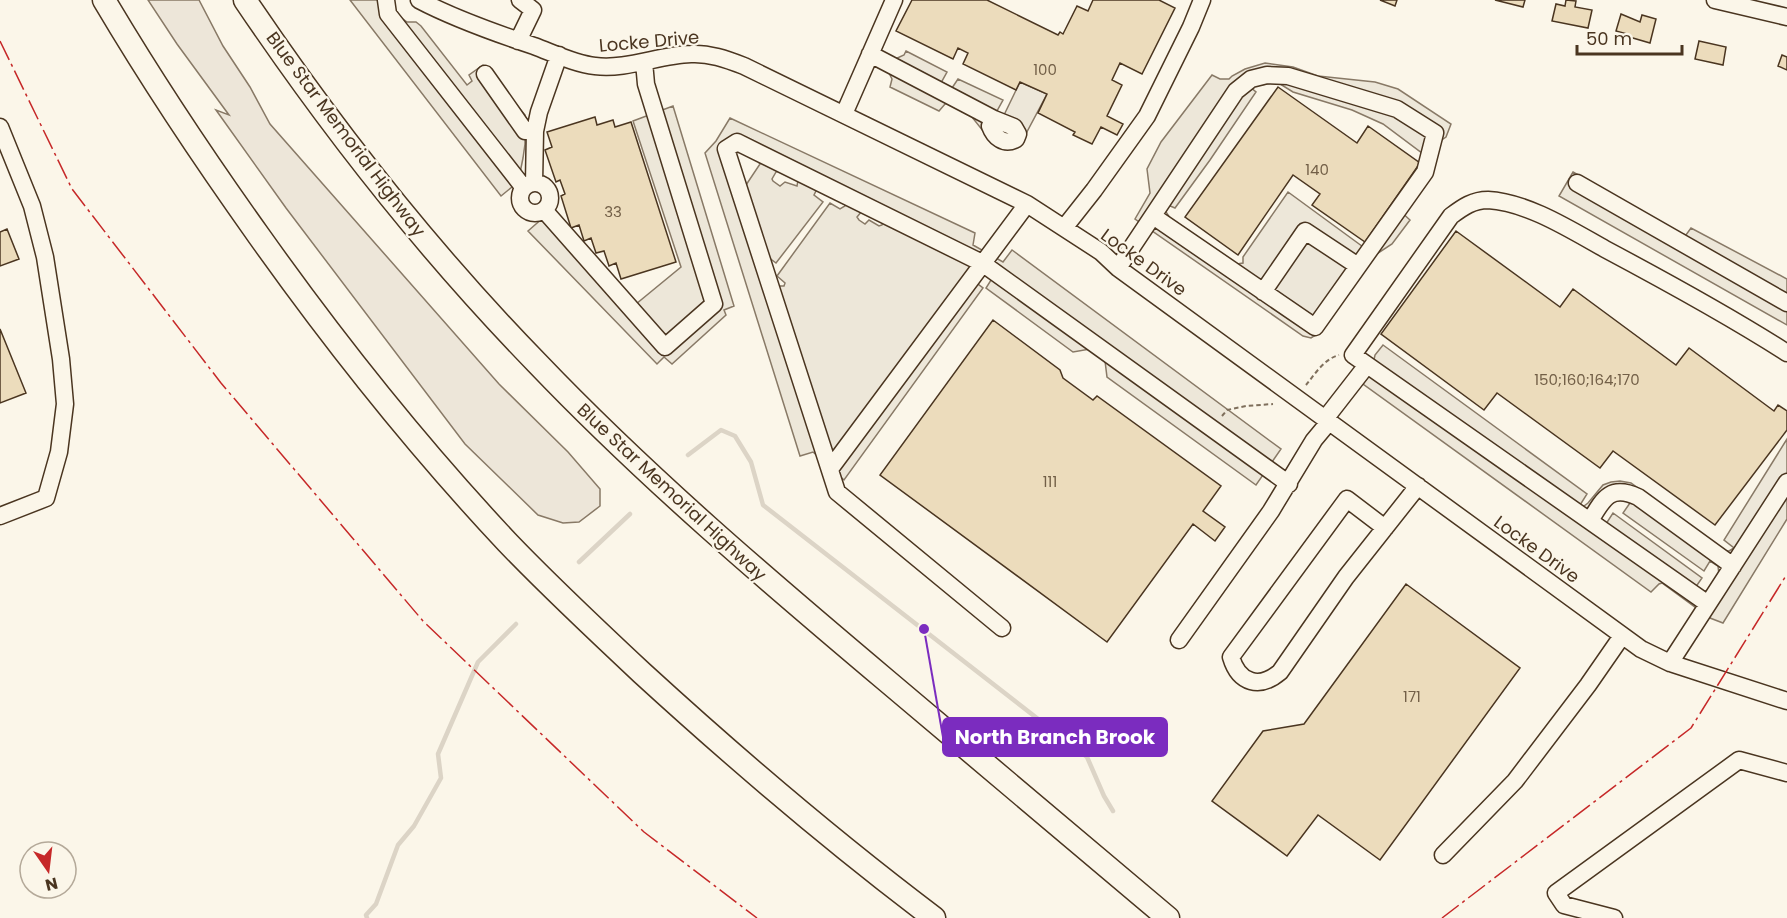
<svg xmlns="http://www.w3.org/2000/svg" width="1787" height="918" font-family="Poppins,sans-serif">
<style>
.green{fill:#ede6d9;stroke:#887966;stroke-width:1.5}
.parking{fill:#ede7d9;stroke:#887966;stroke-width:1.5;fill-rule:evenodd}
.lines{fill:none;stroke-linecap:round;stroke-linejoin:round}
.stream{stroke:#dcd4c6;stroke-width:4.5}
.building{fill:#ecdcbc;stroke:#4a3520;stroke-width:1.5}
.minor-casing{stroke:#4a3520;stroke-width:19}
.highway-casing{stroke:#4a3520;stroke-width:25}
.path{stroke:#7f6f5c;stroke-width:2;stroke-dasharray:4.5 3;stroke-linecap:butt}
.minor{stroke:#fbf6e9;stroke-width:16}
.highway{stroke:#fbf6e9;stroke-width:22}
.power{stroke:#c62828;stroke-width:1.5;stroke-dasharray:21 4.5 3 4.5;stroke-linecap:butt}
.labels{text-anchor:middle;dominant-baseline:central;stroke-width:4.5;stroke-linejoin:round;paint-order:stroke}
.number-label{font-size:15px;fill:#725f47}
.street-label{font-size:18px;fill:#4a3520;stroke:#fbf6e9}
.leader{fill:none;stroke:#7b2cbf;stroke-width:2}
.callout-dot{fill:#7b2cbf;stroke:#fbf6e9;stroke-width:2}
.callout{fill:#7b2cbf;stroke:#7b2cbf;stroke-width:2}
.callout-label{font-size:20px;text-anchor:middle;font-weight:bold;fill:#fff}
</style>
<rect width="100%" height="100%" fill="#fbf6e9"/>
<path class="green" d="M148 0H199L223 46 250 87 270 124 499 384 568 452 600 489V506L579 522 563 523 538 515 465 444 286 208 216 110 229 115 177 44Z"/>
<path class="parking" d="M350 0H377L407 22H416L421 26 467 85 472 81 469 75 483 65 525 115V144L523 158 520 173 512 187 501 196Z
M906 51 947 72 941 83 952 88 958 79 1003 100 997 111 1004 115 1020 82 1047 94 1021 143 1013 149 1003 147 991 141 968 112 949 102 945 104 939 111 890 87 892 79 888 71 895 59 904 55Z
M1265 63 1293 67 1318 76 1375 82 1398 89 1451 124 1446 137 1422 153 1383 124 1352 110 1293 92 1277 82 1250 87 1256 92 1210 160 1175 208 1168 205 1166 212 1170 218 1237 264 1243 263V257L1288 192 1366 249 1397 208 1410 220 1392 244 1375 255 1319 333 1311 338 1303 336 1135 219 1150 193 1147 169 1161 142 1212 75 1220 79H1229L1232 76 1245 69Z
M673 106 734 306 724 310 726 315 672 364 664 357 657 364 528 231 552 210 636 304 681 267 633 121Z
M730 118 975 233 973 245 1003 262 1012 250 1281 449 1256 485 1107 377 1105 361 1090 349 1073 352 986 288 993 277 986 275 977 277 974 281 983 288 844 480 813 452 800 456 705 153 716 141ZM739 152 758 161 760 164 746 185 743 182 736 154ZM779 171 798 180 797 186 785 182 780 186 773 181 772 179 776 172ZM820 190 844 202 845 206 840 209 830 203 777 276 785 283 784 286H777L768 257 776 263 823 202 814 195 816 191ZM862 211 883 222 882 225 879 226 869 220 865 224 859 220 857 217Z
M1573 172 1679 233 1686 235 1691 228 1787 279V325L1559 196Z
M1383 345 1587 494 1580 505 1584 506 1588 503 1603 485 1611 482 1620 481 1631 483 1724 551H1729L1734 548 1724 540 1787 439V519L1723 623 1710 618 1662 583 1659 584 1651 592 1363 384 1371 373 1375 355ZM1616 496 1630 503 1623 513 1704 571 1710 561 1718 566 1719 575 1709 590 1703 592 1695 588 1702 578 1613 513 1606 524 1600 516Z"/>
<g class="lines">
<path class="stream" d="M688 455 721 430 735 436 751 462 763 505 1087 757 1104 796 1113 811
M579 562 630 514
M367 918 366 915 376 904 398 845 414 826 441 778 438 754 478 662 516 624"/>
</g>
<path class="building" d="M912 0H987L1058 35 1060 32 1063 34 1077 6 1088 11 1093 0H1159L1175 8 1142 74 1120 63 1112 80 1122 85 1107 116 1123 124 1117 135 1101 127 1092 144 1073 135 1075 132 1038 113 1047 94 1020 82 1016 90 963 64 968 53 958 48 953 59 896 31Z
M1380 0H1397L1395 6Z
M1495 0H1525L1523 7Z
M1566 0 1576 1 1575 7 1592 10 1588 28 1552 21 1556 4 1565 6Z
M1621 14 1640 22 1642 15 1656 19 1650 43 1626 36 1627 34 1616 31Z
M1699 41 1726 47 1723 65 1695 59Z
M1782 55 1787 57V70L1778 66Z
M1278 87 1357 143 1368 126 1420 163 1365 242 1312 205 1320 194 1293 175 1238 255 1185 217Z
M595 117 597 125 613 120 615 127 631 122 676 262 621 279 616 263 609 266 604 251 596 253 591 238 584 241 579 225 571 228 561 196 565 194 560 180 556 182 545 150 552 147 547 132Z
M7 229 19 259 0 266V232Z
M1456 231 1560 307 1573 289 1676 365 1689 348 1774 411 1778 405 1787 411V430L1715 525 1613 451 1600 468 1497 393 1484 410 1381 334Z
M993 320 1060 370 1063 378 1093 400 1097 396 1221 486 1203 511 1225 527 1215 541 1193 524 1107 642 880 475Z
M0 329 26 393 0 403Z
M1406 584 1520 668 1380 860 1318 815 1287 856 1212 801 1263 731 1304 724Z"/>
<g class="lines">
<defs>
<path id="minor" d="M386 0 388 14 524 188
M419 0C455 19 495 33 534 46 553 53 575 64 595 66 627 70 659 55 691 54 709 53 726 59 744 66L1027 204 1101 252 1118 268 1641 649 1670 663 1787 701
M1715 0 1787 17
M518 41 533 10 520 0
M870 54 994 119 1014 127 1018 134 1016 139C1004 146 994 137 990 126L994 119
M485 74 525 131H535
M844 114 894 0
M0 127 32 206 45 257 61 359 65 404 59 452 46 498 0 516
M534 183 535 131 539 112 559 55
M1577 183 1787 303
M520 198a15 15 0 1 1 30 0a15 15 0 1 1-30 0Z
M544 210 665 347 714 304 646 84 644 62
M1064 228 1094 190 1147 116 1191 27 1202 0
M1118 268 1236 91 1251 79 1267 75 1288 76 1397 109 1435 133 1425 172 1315 327 1153 216
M1263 292 1305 231 1358 266
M1325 419 1367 365
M830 469 1027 204
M1590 521C1603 499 1610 484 1638 497L1733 566
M1385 528 1347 499 1231 657C1239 684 1260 689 1280 672L1346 577 1418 486
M1708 604 1353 355 1451 216C1463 207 1473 200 1488 200 1527 202 1571 230 1605 249 1667 282 1728 315 1787 353
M1002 628 837 492 726 149 737 142 982 263 1289 484
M1179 640 1271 511 1314 440 1329 422
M1670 663 1787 482
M1443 855 1515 781 1588 685 1622 636
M1614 918 1564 905 1556 893 1739 760 1787 773"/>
<path id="highway" d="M104 0C152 81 204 159 259 236 335 343 417 446 507 542 550 587 596 630 642 673 736 759 832 841 934 918
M245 0C332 129 429 252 537 363 646 477 766 579 887 681 980 760 1074 839 1168 918"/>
</defs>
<use href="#minor" class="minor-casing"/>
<use href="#highway" class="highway-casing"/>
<path class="path" d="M1306 385C1315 374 1324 359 1339 355
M1222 416 1227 410 1246 406 1273 404"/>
<use href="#minor" class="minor"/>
<use href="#highway" class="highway"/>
<path class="power" d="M0 41 72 189 221 383 423 621 644 832 757 918
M1442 918 1691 728 1787 574"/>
</g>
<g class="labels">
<g class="number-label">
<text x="1045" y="69">100</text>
<text x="1317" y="169">140</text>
<text x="613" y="211">33</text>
<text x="1587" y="379">150;160;164;170</text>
<text x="1050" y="481">111</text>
<text x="1412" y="696">171</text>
</g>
<g class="street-label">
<text transform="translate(649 41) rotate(-5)">Locke Drive</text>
<text transform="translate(346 134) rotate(53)">Blue Star Memorial Highway</text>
<text transform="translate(1144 262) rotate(36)">Locke Drive</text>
<text transform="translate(672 492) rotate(43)">Blue Star Memorial Highway</text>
<text transform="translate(1537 549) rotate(36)">Locke Drive</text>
</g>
</g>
<path class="leader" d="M924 629L943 737"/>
<circle class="callout-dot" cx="924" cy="629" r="6"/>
<rect class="callout" x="943" y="718" width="224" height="38" rx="6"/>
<g class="callout-label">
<text x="1055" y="744">North Branch Brook</text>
</g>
<g transform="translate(48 870) rotate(166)"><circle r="28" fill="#fbf6e9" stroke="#b4a999" stroke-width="1.5"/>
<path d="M0-4.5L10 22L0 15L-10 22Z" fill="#c62828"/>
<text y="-9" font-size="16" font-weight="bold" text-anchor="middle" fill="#4a3520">N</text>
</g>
<path d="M1577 45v9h105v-9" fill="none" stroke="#4a3520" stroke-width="3"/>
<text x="1586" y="45" font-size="18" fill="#4a3520" stroke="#fbf6e9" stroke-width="4.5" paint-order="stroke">50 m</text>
</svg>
